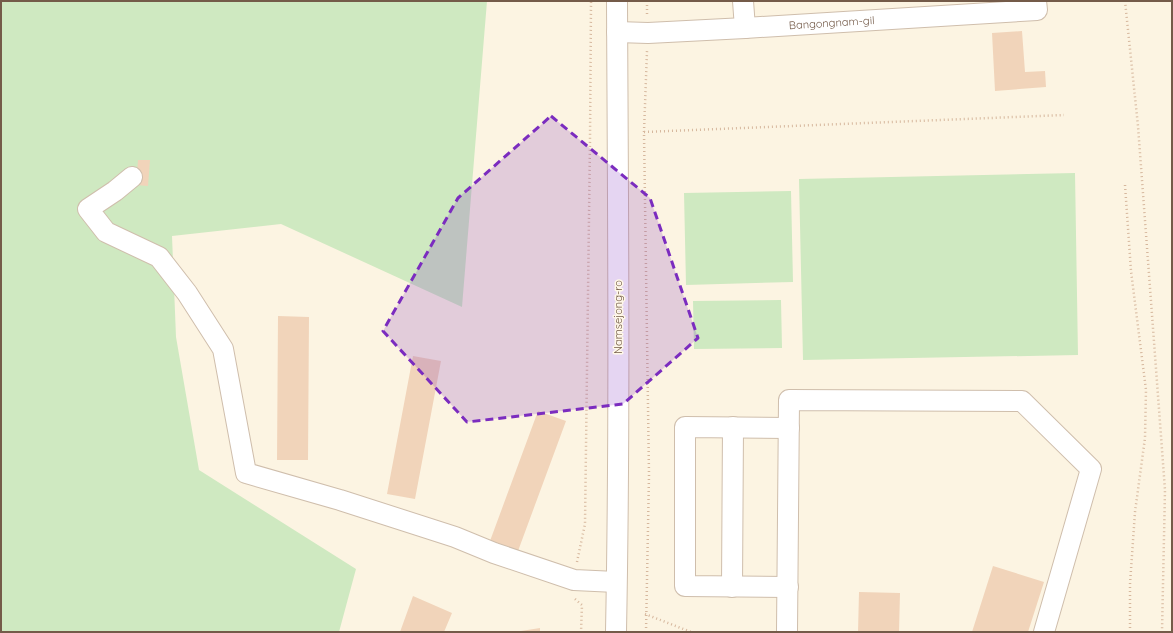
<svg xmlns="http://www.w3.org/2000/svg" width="1173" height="633" font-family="Quicksand,sans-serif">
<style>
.green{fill:#cfe9c1}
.building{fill:#f1d4ba}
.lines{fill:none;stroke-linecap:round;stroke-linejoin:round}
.minor-casing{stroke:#cfbeac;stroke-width:22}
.path{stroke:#d6b79d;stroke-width:2.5;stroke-dasharray:1 3;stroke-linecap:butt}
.minor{stroke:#fff;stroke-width:20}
.marked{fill:#7b2cbf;fill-opacity:0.2;stroke:#7b2cbf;stroke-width:3;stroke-dasharray:8 5;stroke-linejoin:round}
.labels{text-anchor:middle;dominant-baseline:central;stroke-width:3;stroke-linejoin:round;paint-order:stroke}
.street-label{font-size:11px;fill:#745b49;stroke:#fff8e8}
</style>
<rect width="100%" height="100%" fill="#fcf4e2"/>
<path class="green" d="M1 1H487L462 307 281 224 172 236 176 337 199 470 356 569 339 632H1Z
M1075 173 1078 355 803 360 799 179Z
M791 191 793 282 686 285 684 193Z
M781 300 782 348 694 349 693 301Z"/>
<path class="building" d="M1022 31 1025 72 1045 71 1046 87 995 91 992 33Z
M138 160H150L148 186 136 185Z
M278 316 309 317 308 460H277Z
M413 356 441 361 415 499 387 494Z
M538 411 566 421 518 551 490 541Z
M993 566 1044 582 1028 632H972Z
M859 592 900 593 899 632H858Z
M413 596 452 613 444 632H400Z
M540 628V632H521V631Z"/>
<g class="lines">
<defs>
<g id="minor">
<path d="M743 1 745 28"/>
<path id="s1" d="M617 32 648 33 745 28 1037 10 1036 1"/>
<path d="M132 177 115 191 88 209 106 232 159 257 187 293 223 349 246 473 340 500 455 537 494 553 574 580 616 582"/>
<path d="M732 587 733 427"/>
<path d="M788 587 685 586V427L789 428"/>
<path d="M616 632C620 422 618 211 617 1"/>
<path d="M787 632 789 400 1022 401 1091 469 1044 632"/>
</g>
</defs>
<use href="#minor" class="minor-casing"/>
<path class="path" d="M647 1V14
M1125 1 1138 126 1165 490 1162 632
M644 132 1064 115
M1125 185 1131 271 1146 390 1145 438 1135 512 1130 584V632
M577 562 585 524 590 140 591 1
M575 599 582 605 581 632
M645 614 691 632
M646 632 649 475 644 132 647 51"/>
<use href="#minor" class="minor"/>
</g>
<path class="marked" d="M551 116 650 198 698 338 623 404 467 422 383 331 458 198Z"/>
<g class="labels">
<g class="street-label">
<text stroke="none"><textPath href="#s1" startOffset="215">Bangongnam-gil</textPath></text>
<text transform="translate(618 317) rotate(-90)">Namsejong-ro</text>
</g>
</g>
<rect width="1173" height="633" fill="none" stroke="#745b49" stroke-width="4"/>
</svg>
